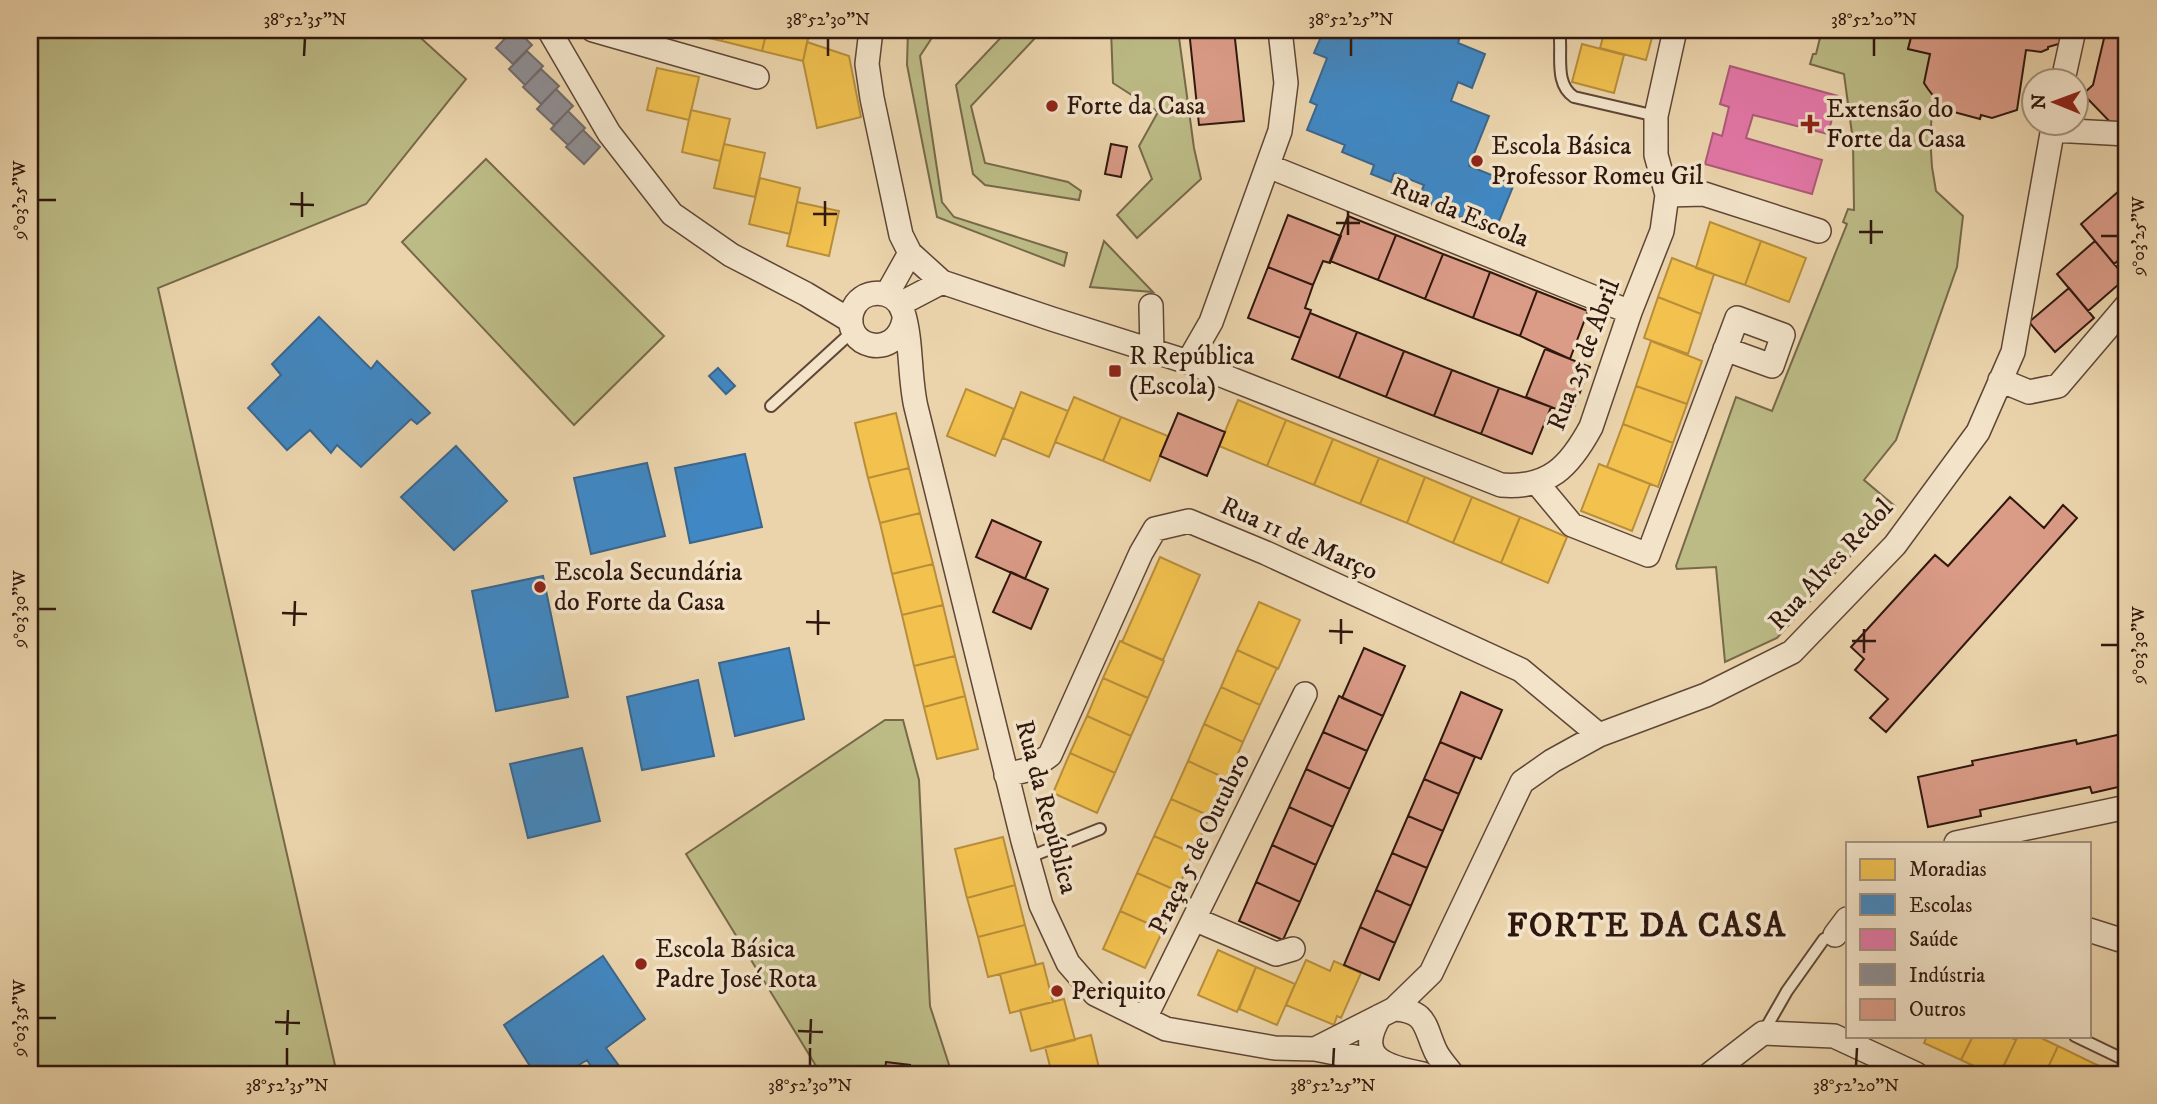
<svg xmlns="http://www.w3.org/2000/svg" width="2157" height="1104" font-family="'IM FELL DW Pica',serif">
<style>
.green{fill:#bcbb86;stroke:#76694a;stroke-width:2}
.homes{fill:#f2c14e;stroke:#b88e3b;stroke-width:2}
.schools{fill:#3f88c5;stroke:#3a668e;stroke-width:2}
.health{fill:#e377a8;stroke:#ad5a7a;stroke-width:2}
.industry{fill:#8d8d92;stroke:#716a6a;stroke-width:2}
.building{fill:#da9b87;stroke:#30170e;stroke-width:2}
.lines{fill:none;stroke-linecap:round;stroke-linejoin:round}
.lane-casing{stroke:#5f4636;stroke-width:14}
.street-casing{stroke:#5f4636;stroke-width:26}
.lane{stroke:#f2e3c9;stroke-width:10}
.street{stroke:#f2e3c9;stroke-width:23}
.ticks{fill:none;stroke:#30170e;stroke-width:2.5}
.poi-dot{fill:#8f2418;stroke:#f2e3c9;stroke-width:2.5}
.labels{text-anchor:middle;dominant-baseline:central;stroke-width:7;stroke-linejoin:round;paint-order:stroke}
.poi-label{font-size:26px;fill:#30170e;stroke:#f2e3c9;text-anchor:start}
.street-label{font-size:26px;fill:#30170e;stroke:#f2e3c9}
.district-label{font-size:33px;font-weight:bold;letter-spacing:2px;fill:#30170e;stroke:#f2e3c9}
.neatline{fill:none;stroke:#30170e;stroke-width:2.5}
.ticks-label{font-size:18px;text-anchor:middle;fill:#30170e}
</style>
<rect width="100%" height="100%" fill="#ebd4ac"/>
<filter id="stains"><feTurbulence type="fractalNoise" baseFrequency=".00286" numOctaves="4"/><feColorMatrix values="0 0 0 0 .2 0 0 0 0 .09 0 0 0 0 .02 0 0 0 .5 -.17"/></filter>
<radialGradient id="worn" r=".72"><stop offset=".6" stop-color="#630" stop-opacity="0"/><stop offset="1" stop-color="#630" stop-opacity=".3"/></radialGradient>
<path class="green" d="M30 30H412L466 79 366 204 158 288 337 1074H30Z
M908 30H937L920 56 942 202 954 217 1067 253 1064 266 937 217 907 65Z
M1008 30H1105L1037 36 971 106 985 163 1068 182 1081 191 1079 200 985 185 973 174 956 85Z
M1111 30H1178L1194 148 1201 179 1137 238 1117 215 1152 179 1139 146 1158 112 1113 83Z
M1822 30H1913L1908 49 1930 54 1934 96 1930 135 1932 167 1936 191 1963 216 1957 267 1896 440 1864 480 1895 506 1777 638 1725 662 1716 567 1677 569 1676 566 1736 397 1772 411 1847 224 1843 222 1848 209 1854 210 1853 141 1844 74 1810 64 1813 54H1816Z
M486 159 664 336 574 425 402 242Z
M1104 241 1153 292 1090 287Z
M885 720H903L919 780 930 1006 952 1074H821L686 854Z"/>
<path class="homes" d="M684 30H725L722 41 683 32Z
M725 30H767L762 51 722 41Z
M767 30H810L803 61 762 51Z
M1605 30H1654L1646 60 1600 48Z
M807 42 849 56 861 117 817 128 803 61Z
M1582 44 1624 55 1614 93 1572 82Z
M657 68 699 77 689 120 647 110Z
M691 110 730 119 720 161 682 152Z
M724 144 765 153 755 197 714 188Z
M760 178 800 188 790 234 749 224Z
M797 202 839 211 829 256 787 246Z
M1710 222 1761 241 1745 285 1696 268Z
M1761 241 1806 258 1789 302 1745 285Z
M1672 258 1714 274 1701 314 1658 297Z
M1658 297 1701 314 1688 354 1644 338Z
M1651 341 1702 361 1687 404 1636 386Z
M1636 386 1687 404 1673 443 1623 424Z
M966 389 1014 409 995 456 947 436Z
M1021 392 1068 411 1049 457 1003 438Z
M1074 397 1121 417 1103 461 1055 442Z
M1238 400 1286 420 1267 466 1219 446Z
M896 413 909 468 868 478 855 423Z
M1121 417 1168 436 1150 481 1103 461Z
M1286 420 1333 439 1314 485 1267 466Z
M1623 424 1673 443 1658 487 1607 467Z
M1333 439 1379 458 1360 504 1314 485Z
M1379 458 1425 477 1407 523 1360 504Z
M1599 464 1650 484 1632 531 1581 511Z
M909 468 920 513 880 523 868 478Z
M1425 477 1472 497 1453 543 1407 523Z
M1472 497 1520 517 1501 563 1453 543Z
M920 513 933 564 892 574 880 523Z
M1520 517 1567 537 1548 583 1501 563Z
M1160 557 1200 575 1163 660 1122 642Z
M933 564 943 605 902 615 892 574Z
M1259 602 1300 620 1278 669 1237 650Z
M943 605 955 656 914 666 902 615Z
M1120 641 1164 661 1148 698 1103 678Z
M1237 650 1277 668 1260 705 1221 687Z
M955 656 965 696 924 707 914 666Z
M1103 678 1148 698 1131 736 1087 716Z
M1221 687 1260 705 1243 742 1204 724Z
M965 696 978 749 937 759 924 707Z
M1087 716 1131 736 1115 773 1070 753Z
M1204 724 1243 742 1227 779 1188 761Z
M1070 753 1115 773 1097 813 1053 793Z
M1188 761 1227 779 1210 816 1171 799Z
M1171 799 1210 816 1193 853 1154 836Z
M1154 836 1193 853 1177 891 1137 873Z
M1003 837 1015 885 967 898 955 849Z
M1137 873 1180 892 1163 930 1120 911Z
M1015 885 1025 925 978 937 967 898Z
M1120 911 1163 930 1145 968 1103 949Z
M1025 925 1036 965 988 977 978 937Z
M1218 950 1256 967 1237 1012 1198 995Z
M1306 960 1330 971 1334 961 1361 973 1341 1018 1337 1016 1334 1025 1286 1005Z
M1043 963 1053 1002 1010 1013 1000 974Z
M1256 967 1295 984 1277 1025 1239 1009Z
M1064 999 1075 1040 1031 1051 1020 1010Z
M1091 1035 1100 1072 1052 1074 1045 1047Z
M1927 1036H1973L1961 1060 1924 1043Z
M1973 1036H2008L2016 1040 2000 1074H1991L1961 1060Z
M2018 1036H2037L2058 1046 2045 1074H2013L2002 1069Z
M2058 1046 2095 1064 2090 1074H2045Z
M2095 1064 2118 1074H2090Z"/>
<path class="schools" d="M1324 30H1459L1462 31 1458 43 1485 54 1472 88 1458 82 1451 101 1489 116 1469 166 1514 184 1495 231 1430 205 1431 202 1419 197 1424 185 1394 173 1391 182 1371 174 1374 165 1342 152 1345 145 1307 130 1317 105 1310 102 1327 58 1314 53Z
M319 317 371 369 377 361 430 413 417 424 411 419 361 467 337 445 331 453 310 430 287 450 248 408 281 375 272 364Z
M718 368 735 386 726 394 709 376Z
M456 446 507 501 454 550 401 497Z
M745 454 762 527 690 543 675 468Z
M647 463 665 536 591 554 574 478Z
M543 576 568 697 496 711 472 591Z
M789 648 804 719 735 736 719 663Z
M698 680 714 756 642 770 627 697Z
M582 748 600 821 528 838 510 764Z
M603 956 645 1019 606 1048 625 1074H596L587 1060 564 1074H535L504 1025Z"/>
<path class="health" d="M1730 66 1838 96 1828 134 1753 115 1746 138 1822 160 1812 194 1705 164 1713 133 1722 136 1729 107 1720 104Z"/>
<path class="industry" d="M513 30H517L532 45 513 64 496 48Z
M527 51 543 66 525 85 509 69Z
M541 69 559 86 541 104 523 87Z
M556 89 573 106 554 125 537 109Z
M568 111 585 128 568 145 551 129Z
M583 130 600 147 584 164 566 147Z"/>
<path class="building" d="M1189 30H1234L1244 121 1199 125Z
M1913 30H2064L2062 43 2048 47V49L2041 52 2026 50 2017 110 1992 118 1981 115 1980 119 1950 111V107L1943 104 1941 106 1928 89 1924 83 1930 54 1908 49Z
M2106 30H2127V116L2114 126 2083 94 2093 85Z
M1111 144 1127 147 1121 177 1105 174Z
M2127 184V253L2114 264 2081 224Z
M1288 215 1341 236 1330 263 1323 261 1313 285 1268 267Z
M1348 216 1396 235 1378 280 1330 261Z
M1396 235 1443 254 1425 299 1378 280Z
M2095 241 2126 278 2088 311 2057 274Z
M1443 254 1490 272 1473 318 1425 299Z
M1268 267 1313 285 1305 308 1311 310 1300 338 1248 318Z
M1490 272 1537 291 1520 336 1473 318Z
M2069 288 2094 318 2055 352 2029 322Z
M1537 291 1588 311 1570 359 1520 336Z
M1310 313 1357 332 1339 378 1292 359Z
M1357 332 1404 351 1386 397 1339 378Z
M1545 349 1590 367 1571 415 1526 397Z
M1404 351 1452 370 1434 416 1386 397Z
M1452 370 1499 388 1481 434 1434 416Z
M1499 388 1551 407 1532 454 1481 434Z
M1178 413 1225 432 1207 476 1160 456Z
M2010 497 2044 528 2063 505 2077 518 1886 732 1870 718 1888 699 1855 670 1864 659 1851 647 1935 555 1948 566Z
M992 520 1041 542 1025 579 976 557Z
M1011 572 1048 589 1031 629 993 612Z
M1364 648 1405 666 1383 716 1342 698Z
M1461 692 1502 710 1481 759 1440 742Z
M1339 696 1383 716 1367 751 1323 732Z
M1323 732 1367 751 1350 789 1306 769Z
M2126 733 2127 785 2092 793 2090 787 1980 810 1981 816 1928 827 1918 777 1973 765 1972 761 2076 740 2077 744Z
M1440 742 1475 757 1459 794 1424 779Z
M1306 769 1350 789 1333 827 1289 807Z
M1424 779 1459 794 1443 831 1408 816Z
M1289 807 1333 827 1316 865 1272 845Z
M1408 816 1443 831 1427 868 1392 853Z
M1272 845 1316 865 1300 902 1256 882Z
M1392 853 1427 868 1411 906 1376 890Z
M1256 882 1300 902 1283 940 1239 921Z
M1376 890 1411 906 1395 943 1360 927Z
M1360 927 1395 943 1379 980 1344 965Z
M886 1062 910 1065V1072L885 1070Z"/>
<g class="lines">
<defs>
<path id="lane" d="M1560 40C1561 61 1556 85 1574 97L1656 116
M771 406 853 331
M1027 858 1100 829
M1763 1033 1787 991 1824 939 1835 935
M2075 1036 2127 1061"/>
<path id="street" d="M549 30 609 133 672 214 731 255 806 294 851 321
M593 30 757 77
M871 30 867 64 872 98 901 235 910 253 942 282 1052 319 1188 362 1501 485C1549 489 1570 466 1591 427L1630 312 1662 231 1667 195 1656 155V116L1675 30
M2063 80 2074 30
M2053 130 2127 134
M1268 166 1630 312
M1667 195 1704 194 1819 231
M887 294 910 253
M900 304 942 282
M1151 306 1152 351
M904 320C896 361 842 348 852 312 859 287 896 287 903 312 912 340 909 377 916 407 952 551 987 696 1023 841L1041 905 1068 963 1095 994 1166 1029 1275 1048 1315 1049 1380 1062
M1188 362 1211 322 1280 131 1286 83 1280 30
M2000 380 2029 392 2058 386 2127 305
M1537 483 1572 525 1648 555 1737 318 1783 335 1772 366 1725 349
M1006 775 1031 769 1050 755 1141 553 1155 529 1189 521 1266 553 1521 670 1599 735
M1956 843 2127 807
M1194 919 1276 954 1293 949
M2089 930 2127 942
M1835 935 1847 919
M1394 1009 1431 973 1522 782 1552 761 1599 735 1706 695 1792 652 1895 545 1978 432 2013 352 2054 122
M1380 1016C1354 1059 1387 1067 1423 1074
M1145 1018 1305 694
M1315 1049 1394 1009C1428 1011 1424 1027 1436 1052 1440 1060 1447 1067 1452 1074
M1710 1074 1763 1033 1834 1036 1916 1074"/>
</defs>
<use href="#lane" class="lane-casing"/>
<use href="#street" class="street-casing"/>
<use href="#lane" class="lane"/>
<use href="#street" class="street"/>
</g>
<path class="ticks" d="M304 56 305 38M828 56V38M1351 56V38M1874 56V38M38 200H56M290 204 314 205M813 214H837M302 217V192M1336 223H1360M825 226V201M1859 232H1883M1348 235V211M2101 236H2118M1871 244V220M38 609H56M282 613 307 614M806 622 830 623M294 626 295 601M1329 631 1353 632M818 635V610M1852 641H1876M1341 644V619M2101 645H2118M1864 653V629M38 1018H56M275 1022 300 1023M798 1031 823 1032M287 1035 288 1010M810 1044 811 1019M287 1066V1048M810 1066V1048M1333 1066 1334 1048M1856 1066 1857 1048"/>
<g class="poi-dot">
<circle cx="1052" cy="106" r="7"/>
<path d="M1806.5 113.5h7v7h7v7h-7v7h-7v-7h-7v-7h7z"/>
<circle cx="1477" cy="161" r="7"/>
<rect x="1108" y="364" width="14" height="14" rx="3.5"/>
<circle cx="540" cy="587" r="7"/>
<circle cx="641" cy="964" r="7"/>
<circle cx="1057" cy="991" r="7"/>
</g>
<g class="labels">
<g class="poi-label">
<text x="1066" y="106">Forte da Casa</text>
<text x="1826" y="109">Extensão do<tspan x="1826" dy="30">Forte da Casa</tspan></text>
<text x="1491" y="146">Escola Básica<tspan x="1491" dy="30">Professor Romeu Gil</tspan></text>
<text x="1129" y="356">R República<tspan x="1129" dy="30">(Escola)</tspan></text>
<text x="554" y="572">Escola Secundária<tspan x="554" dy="30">do Forte da Casa</tspan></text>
<text x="655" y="949">Escola Básica<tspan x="655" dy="30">Padre José Rota</tspan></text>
<text x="1071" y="991">Periquito</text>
</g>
<g class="street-label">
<text transform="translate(1460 213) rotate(22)">Rua da Escola</text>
<text transform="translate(1584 355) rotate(-69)">Rua 25 de Abril</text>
<text transform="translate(1299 539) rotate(24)">Rua 11 de Março</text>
<text transform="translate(1831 565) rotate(-47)">Rua Alves Redol</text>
<text transform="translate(1046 807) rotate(75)">Rua da República</text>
<text transform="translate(1200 844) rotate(-64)">Praça 5 de Outubro</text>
</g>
<g class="district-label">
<text x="1647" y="926">FORTE DA CASA</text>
</g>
</g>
<rect width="2157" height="1104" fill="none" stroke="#ebd4ac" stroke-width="77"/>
<rect x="1846" y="842" width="245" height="196" fill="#f2e3c9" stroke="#a4917e" stroke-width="2"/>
<rect x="1860" y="859" width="35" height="21" fill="#f2c14e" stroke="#a4917e" stroke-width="2"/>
<text x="1909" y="876" font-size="21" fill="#30170e">Moradias</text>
<rect x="1860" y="894" width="35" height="21" fill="#3f88c5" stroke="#a4917e" stroke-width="2"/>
<text x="1909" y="912" font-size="21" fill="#30170e">Escolas</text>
<rect x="1860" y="929" width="35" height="21" fill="#e377a8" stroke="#a4917e" stroke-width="2"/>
<text x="1909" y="946" font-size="21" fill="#30170e">Saúde</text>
<rect x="1860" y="964" width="35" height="21" fill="#8d8d92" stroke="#a4917e" stroke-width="2"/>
<text x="1909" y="982" font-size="21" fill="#30170e">Indústria</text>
<rect x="1860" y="999" width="35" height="21" fill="#da9b87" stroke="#a4917e" stroke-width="2"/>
<text x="1909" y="1016" font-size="21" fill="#30170e">Outros</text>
<g transform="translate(2055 102) rotate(271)"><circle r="33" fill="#f2e3c9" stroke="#a4917e" stroke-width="2"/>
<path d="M0-5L12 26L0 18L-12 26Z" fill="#8f2418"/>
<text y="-10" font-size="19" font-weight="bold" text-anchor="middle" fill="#30170e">N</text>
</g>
<rect x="38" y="38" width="2080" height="1028" class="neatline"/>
<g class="ticks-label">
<text x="305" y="25">38°52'35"N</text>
<text x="828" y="25">38°52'30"N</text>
<text x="1351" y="25">38°52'25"N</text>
<text x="1874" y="25">38°52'20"N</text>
<text transform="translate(19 200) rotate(-90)" y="6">9°03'25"W</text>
<text transform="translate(2138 236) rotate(-90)" y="6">9°03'25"W</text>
<text transform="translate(19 609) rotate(-90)" y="6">9°03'30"W</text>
<text transform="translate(2138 645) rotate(-90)" y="6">9°03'30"W</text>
<text transform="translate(19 1018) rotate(-90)" y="6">9°03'35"W</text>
<text x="287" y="1091">38°52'35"N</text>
<text x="810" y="1091">38°52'30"N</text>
<text x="1333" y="1091">38°52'25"N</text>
<text x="1856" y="1091">38°52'20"N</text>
</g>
<rect width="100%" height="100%" filter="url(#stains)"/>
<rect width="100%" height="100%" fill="url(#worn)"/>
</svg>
